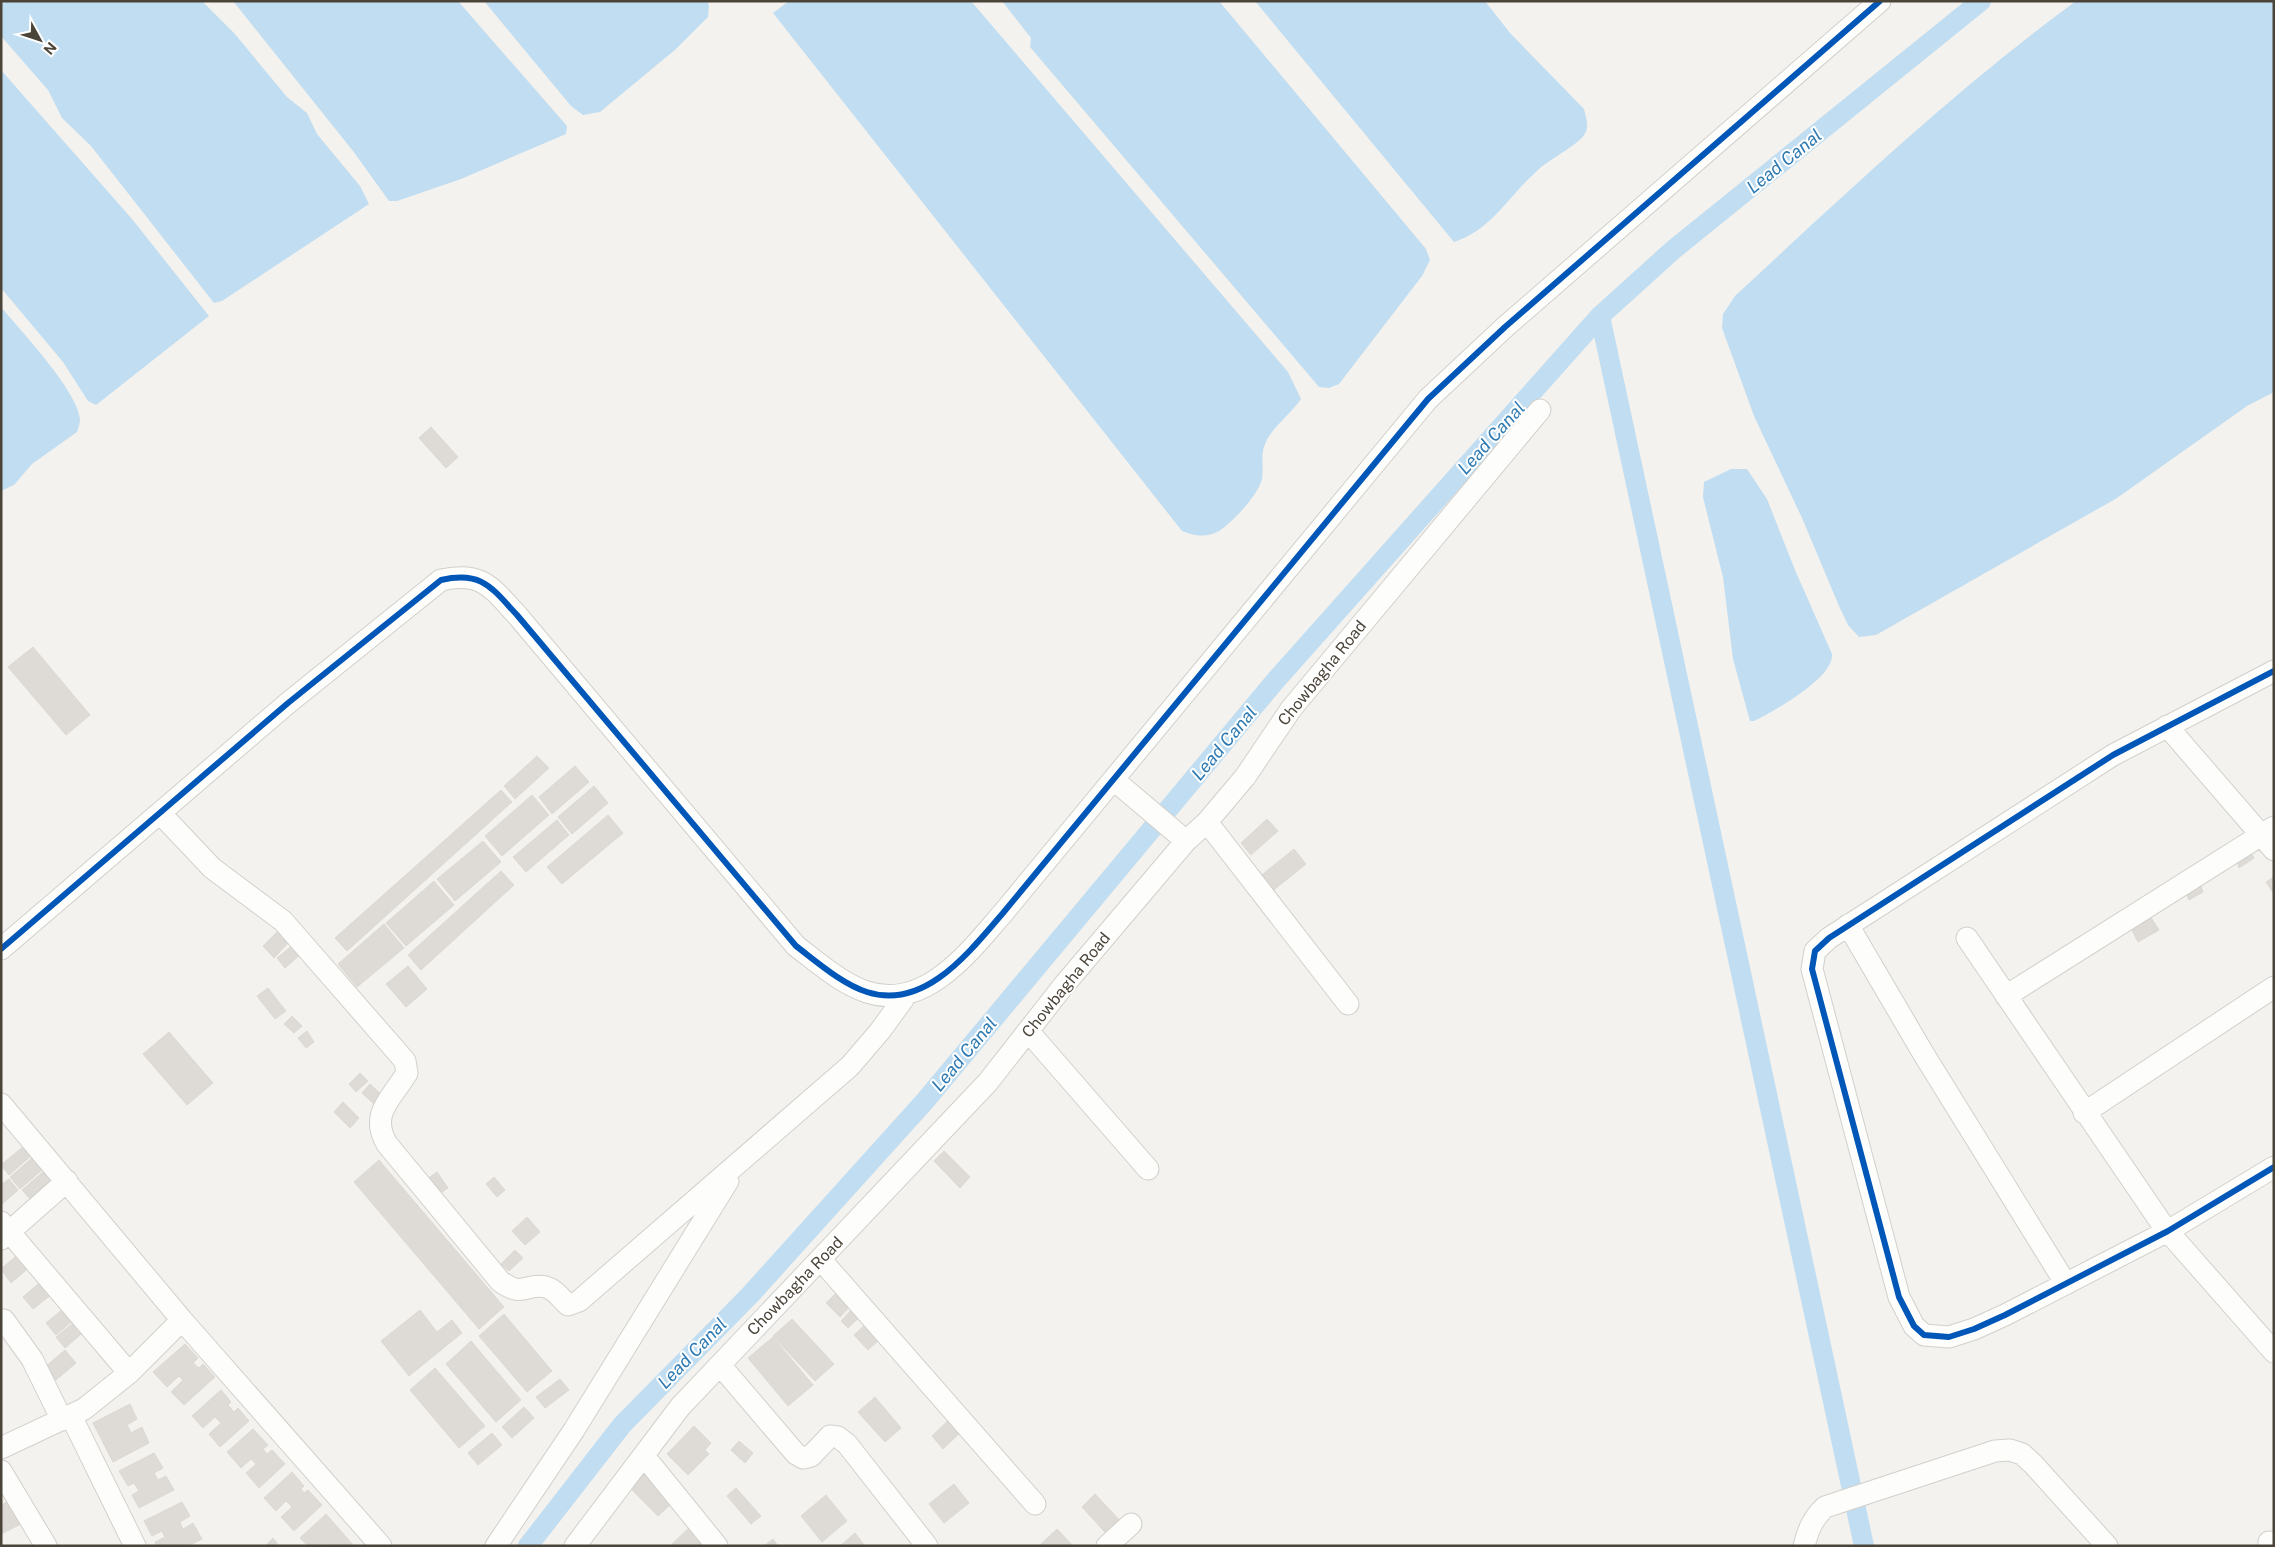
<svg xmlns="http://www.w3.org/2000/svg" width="2275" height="1547" font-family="'Public Sans',sans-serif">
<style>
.water{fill:#c0ddf1}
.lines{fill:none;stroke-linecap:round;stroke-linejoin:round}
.canal{stroke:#c0ddf1;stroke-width:20}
.building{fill:#dedbd6;stroke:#dcd9d4}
.minor-casing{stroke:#d2d0cb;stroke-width:23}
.minor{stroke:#fdfdfc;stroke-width:21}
.cycleway-casing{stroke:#fff;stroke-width:9}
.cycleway{stroke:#0057b8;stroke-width:6}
.labels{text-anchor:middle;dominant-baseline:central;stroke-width:4;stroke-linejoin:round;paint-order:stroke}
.street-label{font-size:16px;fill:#4b4439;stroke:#fff}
.water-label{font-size:18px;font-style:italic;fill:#2e7ab2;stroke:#fff}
</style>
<rect width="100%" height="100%" fill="#f4f2ee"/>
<path class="water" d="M1 1H202L234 33 287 97 307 113 317 134 360 186 369 204 222 301 214 303 91 146 62 118 48 90 1 36Z
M233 1H458L567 126 566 134 461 179 397 201H389L353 151Z
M484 1H707L709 6 708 17 676 49 600 112 583 115 571 106Z
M789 1H971L1288 372 1301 399C1290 415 1272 427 1265 444 1260 456 1264 467 1262 479 1259 494 1232 523 1219 531 1207 538 1193 536 1182 531L773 13Z
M1002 1H1219L1426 249 1430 260 1422 276 1339 384 1329 388 1319 387 1030 47 1031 38Z
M1255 1H1485L1510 33 1584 109C1586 118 1590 127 1584 135 1578 145 1548 160 1538 170 1509 195 1493 229 1454 242Z
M2076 1H2274V392L2247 406 2117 498 1876 635 1859 637 1848 625 1839 606 1802 518 1754 416 1722 328 1723 314 1735 296C1845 194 1955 90 2076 1Z
M1 70 132 219 209 316 96 405 88 401 63 362 1 288Z
M1 307C20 330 79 392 80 420 80 424 78 428 77 432L32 464 14 485 1 491Z
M1731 469H1747L1767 499 1795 570 1832 654C1834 678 1774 711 1754 721H1750L1733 659 1723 577 1703 497 1704 482Z"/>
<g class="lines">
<path class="canal" d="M1600 316 1864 1546
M528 1546 622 1425 750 1295 925 1101 1276 680 1600 316 1673 250 1981 1"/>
</g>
<path class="building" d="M431 427 458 457 446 468 419 438Z
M33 647 90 715 66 735 8 667Z
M537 756 549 768 515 799 504 786Z
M575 766 589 782 552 814 539 797Z
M594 786 608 803 572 834 558 817Z
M501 790 512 802 347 951 335 938Z
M532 795 549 815 502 856 485 836Z
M608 815 623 833 562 884 547 867Z
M1267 819 1278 831 1251 855 1241 843Z
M557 820 569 835 526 872 513 857Z
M483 841 501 862 455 901 437 879Z
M1294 849 1306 864 1270 893 1258 878Z
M2249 849 2254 858 2239 868 2236 857Z
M501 871 514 885 421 970 408 955Z
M2274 877V894L2266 882Z
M434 881 454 905 406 946 386 923Z
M2199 881 2203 892 2189 900 2184 889Z
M2150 916 2159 930 2138 942 2131 928Z
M384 924 404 948 357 987 338 964Z
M278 931 289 942 274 958 263 946Z
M293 945 301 954 285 968 277 958Z
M408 966 427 989 406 1007 386 984Z
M268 988 286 1011 275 1019 257 996Z
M292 1016 302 1026 294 1033 284 1024Z
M307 1031 314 1042 306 1048 298 1038Z
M169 1032 213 1083 187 1105 143 1054Z
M360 1073 368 1081 356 1092 349 1084Z
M370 1084 385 1098 377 1107 362 1093Z
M343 1102 359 1118 350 1128 334 1112Z
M24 1146 32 1155 9 1175 1 1165Z
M944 1151 970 1177 960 1188 934 1161Z
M32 1158 42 1170 20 1189 10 1177Z
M379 1160 504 1307 479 1329 354 1182Z
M44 1171 53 1182 32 1201 22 1190Z
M437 1172 448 1188 435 1197 424 1181Z
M494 1177 505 1190 497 1197 486 1184Z
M9 1179 18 1190 1 1205V1185Z
M527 1217 540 1232 525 1245 512 1231Z
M515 1250 523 1258 509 1271 501 1264Z
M21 1252 32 1265 11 1283 1 1269Z
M45 1278 56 1291 33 1309 23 1297Z
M839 1290 853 1303 840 1317 826 1303Z
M68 1305 78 1316 56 1335 46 1323Z
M856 1305 864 1313 848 1328 841 1321Z
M420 1310 437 1332 452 1320 462 1333 409 1376 381 1341Z
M504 1314 552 1371 527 1392 479 1336Z
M79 1318 88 1328 65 1348 56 1337Z
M792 1319 834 1364 815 1381 773 1336Z
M868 1322 882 1337 868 1350 854 1335Z
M773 1337 813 1385 788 1406 748 1358Z
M471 1341 521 1400 496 1422 446 1364Z
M185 1344 198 1358 193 1363 199 1368 203 1364 215 1377 184 1405 171 1392 183 1380 179 1376 167 1387 153 1372Z
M65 1350 76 1363 56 1380 45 1367Z
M435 1368 485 1426 459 1448 410 1390Z
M560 1379 569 1390 545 1408 536 1397Z
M221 1390 231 1402 228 1405 234 1412 238 1408 249 1421 220 1447 209 1434 221 1423 215 1417 203 1428 192 1416Z
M875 1397 901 1428 885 1442 858 1412Z
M130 1404 137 1419 127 1425 131 1433 142 1427 149 1443 113 1462 93 1423Z
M524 1407 534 1418 512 1438 502 1427Z
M952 1417 963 1430 943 1449 932 1436Z
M694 1426 711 1443 705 1450 709 1454 688 1475 667 1454Z
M253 1429 268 1445 263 1449 267 1454 272 1450 285 1464 259 1488 246 1473 256 1464 251 1459 241 1468 227 1452Z
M492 1433 502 1445 478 1465 468 1453Z
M739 1441 753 1453 745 1463 731 1450Z
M154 1453 163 1468 154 1473 158 1480 166 1476 174 1490 139 1508 132 1495 139 1491 134 1483 128 1486 119 1471Z
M292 1472 304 1486 301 1489 304 1493 308 1490 322 1505 294 1531 281 1517 292 1507 286 1501 276 1511 264 1498Z
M645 1474 673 1502 658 1516 630 1488Z
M954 1484 969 1503 944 1523 929 1504Z
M736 1488 761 1516 751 1524 727 1496Z
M1095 1494 1126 1527 1112 1540 1082 1507Z
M826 1495 847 1521 822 1542 801 1516Z
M11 1500 23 1523 1 1534V1505Z
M182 1502 190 1516 180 1522 183 1529 193 1523 202 1539 188 1546H157L155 1542 165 1537 162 1531 152 1536 144 1521Z
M326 1514 354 1546H326L324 1543 321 1546H308L300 1538Z
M690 1527 706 1546H670Z
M1057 1529 1073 1546H1039Z
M855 1533 865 1546H840Z
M273 1538 279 1546H265Z
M773 1539 778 1546H764Z"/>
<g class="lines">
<defs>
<path id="minor" d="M2274 671 2113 755 1829 938 1815 951 1812 969 1899 1297 1914 1326 1924 1335 1949 1337 1974 1329 2005 1315 2168 1231 2274 1167
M2167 726 2274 850
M1114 780 1186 841
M160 813 212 868 283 921 405 1061 407 1073C392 1098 369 1114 387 1144L500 1281C524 1299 526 1282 546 1287 556 1290 561 1299 568 1305L579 1301 850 1066 880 1031 907 994
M1207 822 1348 1004
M1848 925 1923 1053 2066 1284
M1967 938 2164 1227 2274 1352
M1 949 288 703 441 580C482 571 491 587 517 615L796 946C817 962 842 984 867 992 925 1011 970 951 1003 913L1428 399 1505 327 1880 1
M2006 996 2274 827
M1028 1031 1148 1169
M1 1104 182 1320 129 1373 84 1409 1 1448
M2084 1113 2274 987
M1 1222 129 1373
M1 1239 67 1181
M821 1260 1035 1504
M4 1320 32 1359 62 1420
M182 1320 381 1546
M720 1365 796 1454 803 1458 811 1456 830 1436 838 1437 847 1444 927 1546
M71 1416 135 1546
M644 1456 717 1546
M1 1471 46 1546
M2269 1542 2272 1546
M496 1546 574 1430 728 1181
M575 1546 680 1407 988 1082 1064 985 1186 841 1207 822 1245 777 1291 709 1540 410
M1107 1546 1131 1524
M1804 1546C1808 1530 1813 1518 1825 1507L1995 1451 2010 1450 2022 1454 2033 1464 2107 1546"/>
</defs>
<use href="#minor" class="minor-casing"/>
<use href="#minor" class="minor"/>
<defs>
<path id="cycleway" d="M2274 671 2113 755 1829 938 1815 951 1812 969 1899 1297 1914 1326 1924 1335 1949 1337 1974 1329 2005 1315 2168 1231 2274 1167
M1 949 288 703 441 580C482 571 491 587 517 615L796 946C817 962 842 984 867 992 925 1011 970 951 1003 913L1428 399 1505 327 1880 1"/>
</defs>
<use href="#cycleway" class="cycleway-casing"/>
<use href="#cycleway" class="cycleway"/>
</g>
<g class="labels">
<g class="street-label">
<text transform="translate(1322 673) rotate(-51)">Chowbagha Road</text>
<text transform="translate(1066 985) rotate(-51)">Chowbagha Road</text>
<text transform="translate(795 1286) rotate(-46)">Chowbagha Road</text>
</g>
<g class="water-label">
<text transform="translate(1784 161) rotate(-39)">Lead Canal</text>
<text transform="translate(1491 438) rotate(-48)">Lead Canal</text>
<text transform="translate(1224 743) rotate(-50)">Lead Canal</text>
<text transform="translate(964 1054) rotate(-50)">Lead Canal</text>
<text transform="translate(692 1353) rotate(-46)">Lead Canal</text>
</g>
</g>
<rect width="2275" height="1547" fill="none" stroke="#4b4439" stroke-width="5"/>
<g transform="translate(40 40) rotate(130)" stroke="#ffffff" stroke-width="4" paint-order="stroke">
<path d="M0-4L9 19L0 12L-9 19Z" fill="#4b4439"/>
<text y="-8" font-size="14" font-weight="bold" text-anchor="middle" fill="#4b4439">N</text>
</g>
</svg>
